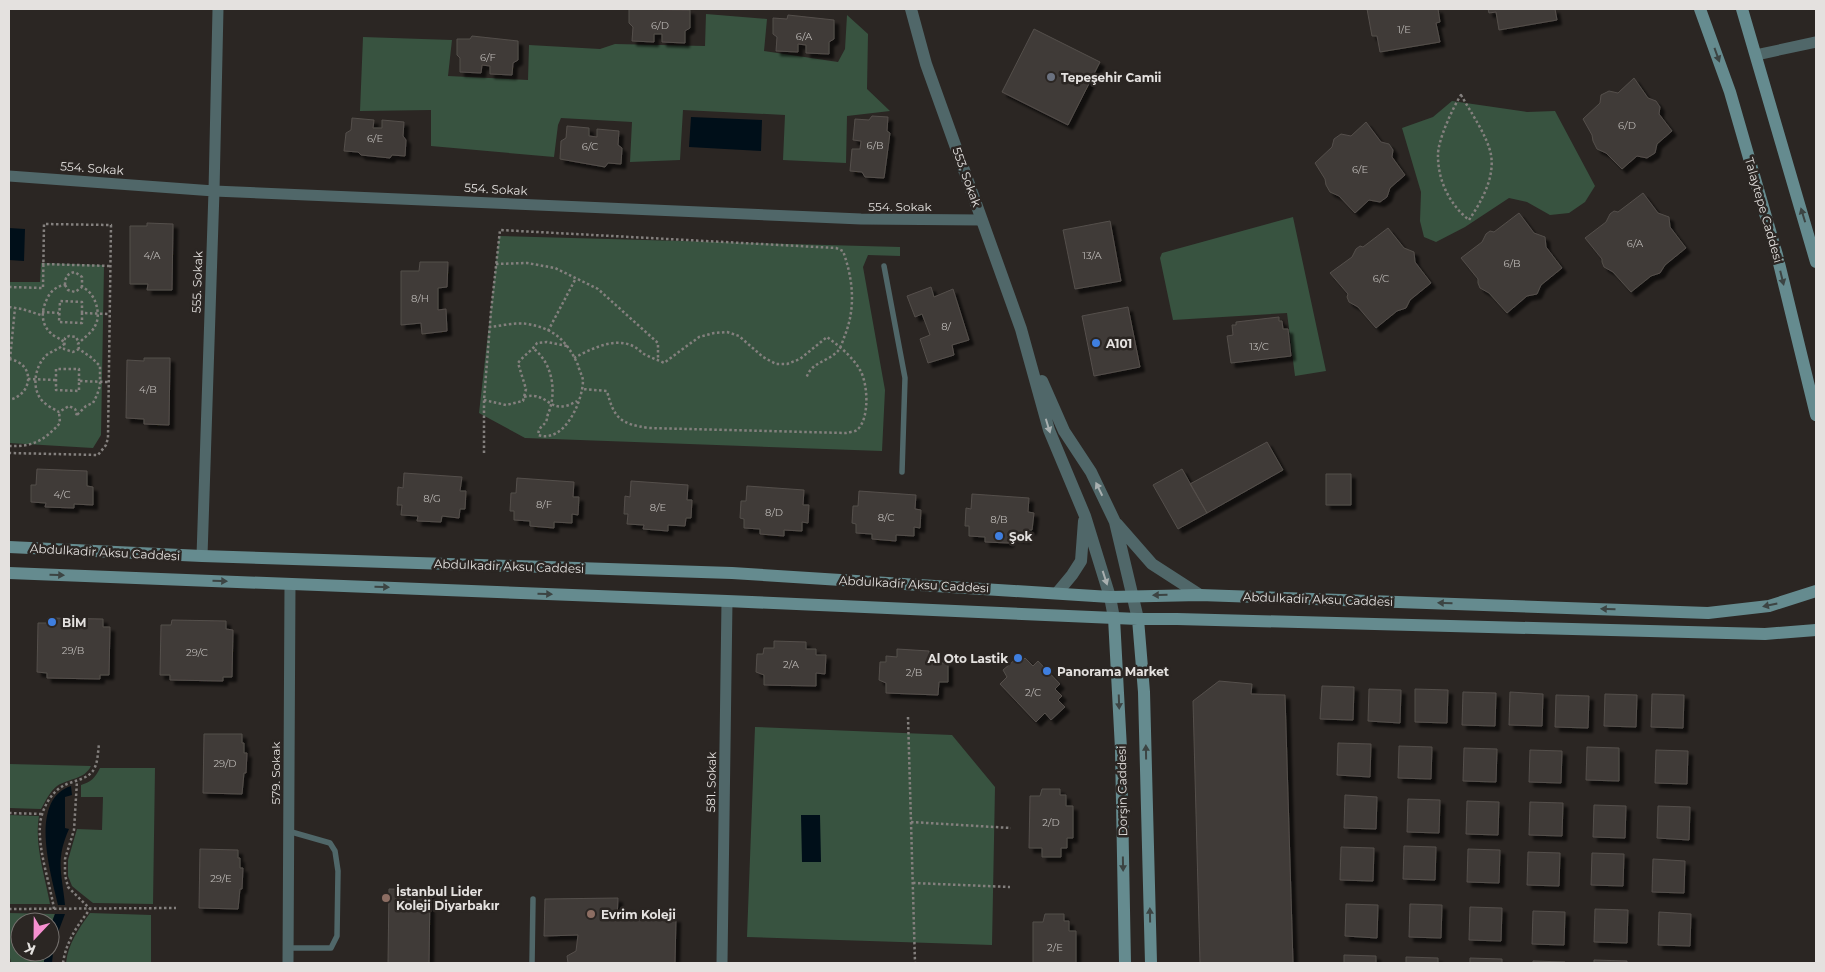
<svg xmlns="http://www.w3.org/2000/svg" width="1825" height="972" font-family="Montserrat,sans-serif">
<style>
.green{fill:#385340}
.water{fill:#000f19}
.building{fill:#413b38;stroke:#544f4b;filter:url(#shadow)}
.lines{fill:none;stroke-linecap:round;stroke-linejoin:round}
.path{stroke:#84807e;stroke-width:2.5;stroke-dasharray:2.5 2.5;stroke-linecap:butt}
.service{stroke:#506769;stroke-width:5.5}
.minor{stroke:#506769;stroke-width:11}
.tertiary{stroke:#506769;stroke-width:12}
.secondary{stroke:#658b8f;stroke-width:12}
.oneway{fill:#3c4443}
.oneway2{fill:#a9b0b0}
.worship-dot{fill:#6b7280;stroke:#2b2623;stroke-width:2}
.shop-dot{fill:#3f7fe0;stroke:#2b2623;stroke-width:2}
.education-dot{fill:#8d6e63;stroke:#2b2623;stroke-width:2}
.labels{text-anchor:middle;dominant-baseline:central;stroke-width:5;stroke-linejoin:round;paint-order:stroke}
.number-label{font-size:10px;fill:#bbb8b5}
.poi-label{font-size:12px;font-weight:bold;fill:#e4e1df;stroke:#2b2623;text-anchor:start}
.street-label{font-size:12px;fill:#e4e1df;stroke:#2b2623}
</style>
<defs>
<filter id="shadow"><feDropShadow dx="4.5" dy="4.5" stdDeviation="1" flood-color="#0009"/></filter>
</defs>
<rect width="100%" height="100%" fill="#2b2623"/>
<path class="green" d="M706 14 767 19 764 51 838 62 845 49 847 15 868 34 867 89 890 111 847 116 846 163 783 160 785 115 683 110 680 160 630 162 632 122 561 118 558 125 554 157 431 146V110L360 111 363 37 452 40 448 76 528 80 529 45 600 49 615 44 705 46Z
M1452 101 1527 112 1555 111 1595 186 1585 202 1569 213 1550 215 1527 202 1509 198 1465 227 1436 242 1424 237 1420 221 1421 192 1402 128 1433 117Z
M1293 217 1326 371 1295 376 1287 313 1173 320 1160 258 1162 253Z
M499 236 900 247V256L868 255 863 267 885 390 882 451 525 438 479 413Z
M41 263 104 265 101 435 93 448 9 443V282H40Z
M755 727 952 735 995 787 992 945 747 937Z
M9 764 91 766C84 780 69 778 57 786 50 791 45 802 41 809L9 808Z
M100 768H155L153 904 93 903 78 891 72 886 68 876V860L77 829 102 830 103 797H81V785C91 782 95 778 100 768Z
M9 815 39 816C34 844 45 876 50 904H9Z
M9 913 55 914 50 927V922H20V952H44V963H11L9 953Z
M90 913 151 915V963H66C68 944 79 928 90 913Z"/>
<path class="water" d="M691 117 762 120 761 151 689 147Z
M9 228 25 229 24 261 9 260Z
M71 786 72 795 65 797V828L69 829C55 861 62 873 65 905H58C51 874 28 800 71 786Z
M801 815H820L821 862H802Z
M55 914H65L54 943 52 963H44V952H50V927Z"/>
<path class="building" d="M629 9 690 10V28L685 31V43L662 42V34H654V42L632 41 633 27 629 23Z
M1367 9H1438L1440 22 1436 23 1440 42 1380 52 1377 36H1372Z
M1488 9H1555L1557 20 1499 30 1496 12 1489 13Z
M788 15 834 20V39L829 42V54L806 53V45L798 44V52L776 51 777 37 773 34V18L787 19Z
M1034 29 1100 62 1068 125 1002 92Z
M472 36 518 41V60L513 63 512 75 490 74V66L482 65 481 73 460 72V58L457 55V39H470Z
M1634 78 1648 98 1656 101 1660 107 1659 114 1672 131 1657 144 1655 153 1647 158 1637 156 1622 169 1606 153 1597 149 1593 141 1592 135 1583 119 1600 103 1601 95 1609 91 1618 93Z
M872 116 888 117 887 131 890 133 884 178 865 177 862 172 850 171 852 149H860L861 141 853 140 855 119 869 120Z
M352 118 374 120 373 128H382V120L404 122 403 136 406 140 405 156 392 155 390 158 361 155 358 152 344 151 346 133 351 130Z
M1366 122 1381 142 1389 144 1393 150 1392 157 1405 175 1390 188 1387 197 1380 202 1369 200 1355 213 1339 196 1330 192 1326 185 1325 179 1315 163 1332 147 1334 139 1341 134 1351 136Z
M567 126 589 128V136L597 137V129L619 131 618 145 622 148 621 164 608 163 605 167 560 159 561 141 566 138Z
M1643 193 1658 213 1669 217 1670 227 1686 248 1665 265 1660 273 1651 276 1631 292 1613 272 1604 267 1602 262V259L1585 238 1606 222 1610 214 1614 211 1618 212Z
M1519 213 1534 233 1545 237 1546 247 1562 268 1541 285 1537 294 1527 296 1507 313 1489 293 1480 288 1478 283V279L1461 258 1482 242 1486 234 1490 231 1494 232Z
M1110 221 1121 281 1075 289 1063 230Z
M147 223 173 224 172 290H147L148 284H130V226H147Z
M1388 228 1404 248 1414 252 1415 262 1431 283 1410 300 1406 308 1397 311 1376 328 1358 307 1349 302 1347 297 1348 294 1330 273 1352 257 1356 249 1360 246 1363 247Z
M420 262H448L447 287 438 288V310L446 309 447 331 422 334 421 323 401 325V271H419Z
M931 287 934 297 953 289 969 340 952 345 954 355 928 363 920 339 930 335 922 314 915 317 907 296Z
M1128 307 1140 367 1094 376 1082 316Z
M1279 317V321H1282L1283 329H1288L1291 356 1231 363 1227 336 1233 335 1232 325H1236V322Z
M144 358H170L169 425 144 424V419L126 418 127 360 144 361Z
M1267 442 1283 470 1207 513 1190 484Z
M37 469 87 471V486L93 487V505L74 504V508L45 507 46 503 31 502V485H36Z
M1182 469 1207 513 1178 529 1153 485Z
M404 473 462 477 460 491H466L465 509H460L459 518 442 516 441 522 417 521 418 516 401 515 402 505H397L398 487 403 488Z
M1326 474H1351V505H1326Z
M517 478 574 482 573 497H579L578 515 572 514V523L554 522V528L530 526V521L514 520V511H510L511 493H516Z
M631 481 688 485 687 500H692L691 518H686L685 526 668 525V531L643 529 644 525 627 524 628 514H624L625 496 630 497Z
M747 486 804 490 803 505H809L808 523 802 522V531L784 530V536L760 534V529L744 528V519L740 518 741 501H746Z
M859 491 916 495 915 509 921 510 920 528 914 527V536L896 535V541L872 539V534L856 533V524L852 523 853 506H858Z
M972 494 1029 498 1028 512 1034 513 1032 530H1027L1026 539 1009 537V543L985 542V537L969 536V526H965L966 508 971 509Z
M48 618 103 619V627H110L109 675H100V679L47 678V673L37 672 38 623H48Z
M172 620 226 621V629L233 630 232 677H223V681L170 680V675H160L161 625H171Z
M774 641 806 642V649H816V655H826L825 674 816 673V686L764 685V675L756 672 757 654H763L764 648H774Z
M897 649 929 651V657L939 658V663H948V682H939L938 695 886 693V683L879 680 880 662H886V656L897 657Z
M1017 658 1021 662 1025 658 1033 666 1038 661 1060 684 1055 689 1062 696 1058 700 1065 707 1051 720 1045 713 1036 722 1000 684 1007 677 1003 670Z
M1219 681 1252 684 1251 694 1285 695 1293 963H1200L1193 701Z
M1322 686 1354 687 1353 720 1320 719Z
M1369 689 1401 690 1400 723 1368 721Z
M1415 689 1448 690 1447 723 1415 722Z
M1463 692 1496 693 1495 726 1462 725Z
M1510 692 1543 694 1542 726 1509 725Z
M1605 694 1637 695 1636 727 1604 726Z
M1652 694 1684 695 1683 728 1651 727Z
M1556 695 1589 696 1588 728 1555 727Z
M204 734H242V743H244V753H247L246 773H244L242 794 203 793Z
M1338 743 1371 744 1370 777 1337 775Z
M1399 746 1432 747 1431 779 1398 778Z
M1587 747 1619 748V781L1586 780Z
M1464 748 1497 749 1496 782 1463 781Z
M1530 750 1562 751 1561 783 1529 782Z
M1656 750 1688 751 1687 784 1655 783Z
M1042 789H1060V795H1066V806H1073V838H1067V848H1061V857H1042V848H1029L1030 796H1040Z
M1345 795 1377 797 1376 829 1344 828Z
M1408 799 1440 800 1439 833 1407 832Z
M1467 801 1499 802 1498 835 1466 834Z
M1530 802 1563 803 1562 836 1529 835Z
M1594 805 1626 806 1625 838 1593 837Z
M1658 806 1690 807 1689 840 1657 838Z
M1404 846 1436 847 1435 880 1403 879Z
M1341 847 1374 848 1373 881 1340 880Z
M200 849 238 850V858H240V868H243L242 889H240L238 909 199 908Z
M1468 849 1500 850 1499 883 1467 882Z
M1528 852 1560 853 1559 886 1527 885Z
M1592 853 1624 854 1623 886 1591 885Z
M1653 859 1685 861 1684 893 1652 892Z
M389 889 430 890 429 963H388Z
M618 898 617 919 676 918 675 963H568L567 956 576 951 578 935 544 936 545 899Z
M1346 904 1378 905 1377 938 1345 936Z
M1410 904 1442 905 1441 938 1409 937Z
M1470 907 1502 908 1501 941 1469 940Z
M1595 909 1628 910 1627 943 1594 942Z
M1533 911 1565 912 1564 945 1532 944Z
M1659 912 1691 914 1690 946 1658 945Z
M1045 914H1064V921H1069V931H1076V963H1033V922H1043Z
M1344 955 1376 956V963H1344Z
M1406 957 1438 958V963H1406Z
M1470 958 1502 959V963H1470Z
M1594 960 1627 961V963H1594Z
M1533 961 1565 962V963H1533Z"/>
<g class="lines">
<path class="path" d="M1461 95C1470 111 1488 137 1491 155 1495 178 1481 202 1469 220 1450 205 1438 181 1438 156 1437 142 1453 107 1461 95Z
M42 264 110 266
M496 264 527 263 555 268 598 289 658 343V360
M65 285 68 290 75 292 82 287C95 292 102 314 95 326 92 333 83 338 78 344L79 349 92 358 100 366V386L97 395 93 403 86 406 76 416 77 413 75 409 69 406 59 412C52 408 41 403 38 394 32 382 37 362 48 354 54 350 60 349 65 343 62 340 60 339 56 337 41 328 40 313 47 299 50 292 56 286 65 285Z
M65 285C65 278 67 273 75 272L82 277V287
M9 287 43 288 44 224 111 225 108 438 106 445 98 455 9 453
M9 307 22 309 41 315
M42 312 59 313
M82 313V302L60 301 59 322 82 323V313L109 314
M489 327C501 326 516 322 527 324 554 328 567 341 578 365 579 370 582 375 583 380 583 400 565 444 538 435 539 427 542 427 546 422 547 420 547 417 548 414 557 393 553 364 534 349
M548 331 576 278
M79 349 73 352 64 349 65 338 69 336 76 337 79 343
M574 358C591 349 614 337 633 346 638 348 641 353 646 355 652 358 658 360 664 363L699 337 714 333 727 332 739 336 763 357 776 364H787L800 359 827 337C839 346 852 356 860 370 868 383 870 419 857 430 854 432 849 432 846 433L649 428C621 424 614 419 607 391L582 389
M9 359C35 363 34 394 9 400
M10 359 15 308
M28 379 56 380
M79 381V369H56V390L79 391V381L108 382
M524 397C550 390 548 418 577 401
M484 400 506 405 523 401 526 389 518 363C524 355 533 350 537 343L547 342 567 346
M9 446C32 447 44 441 60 423L59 412
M484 453V400L491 311 500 230 836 248 843 251C853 279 856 307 845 335 843 340 841 348 837 352 825 363 811 362 806 379
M908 717 915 963
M9 813 42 814
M911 822 1011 828
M913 883 1010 887
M9 909 176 908
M54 909C50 883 38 851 40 825 41 811 50 793 63 786 73 780 90 780 95 767 98 760 98 751 99 744
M63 963C66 942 77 926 90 909L68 887 65 875V859L74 830 77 781"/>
<path class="service" d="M884 266 905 378 902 472
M288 948H331L337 936 338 871 335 851 330 843 288 831
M532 963 533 899"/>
<path class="minor" d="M1756 55 1816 42
M9 176 214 191 861 219 982 220
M202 556 214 191 218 9
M288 963 290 584
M722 963 727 601"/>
<path class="tertiary" d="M911 9 926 64 1021 329 1049 430 1085 516 1110 597 1114 618
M1042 381 1064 431 1091 472 1115 522 1138 619
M1117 524 1152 564 1200 595
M1057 593 1072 575 1081 561 1084 521"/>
<path class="secondary" d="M1700 9 1730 92 1777 255 1816 415
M1742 9 1816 262
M9 547 202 556 732 573 1110 597 1200 595 1708 613 1769 606 1816 591
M9 573 727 601 1138 619H1177L1765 634 1816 630
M1114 618 1121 749 1125 963
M1138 619 1144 692 1151 963"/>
</g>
<defs><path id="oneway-solid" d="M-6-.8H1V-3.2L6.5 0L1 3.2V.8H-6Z" transform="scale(1.25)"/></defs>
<g class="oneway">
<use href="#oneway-solid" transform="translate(1717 55) rotate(70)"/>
<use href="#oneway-solid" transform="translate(1803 215) rotate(-107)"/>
<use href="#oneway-solid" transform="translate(1782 278) rotate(76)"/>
<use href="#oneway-solid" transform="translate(57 575) rotate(2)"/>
<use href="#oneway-solid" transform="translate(220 581) rotate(2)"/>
<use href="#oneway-solid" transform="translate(382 587) rotate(2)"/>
<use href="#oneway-solid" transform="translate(545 594) rotate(2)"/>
<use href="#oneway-solid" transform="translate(1160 595) rotate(179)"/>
<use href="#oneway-solid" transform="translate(1445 603) rotate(-178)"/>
<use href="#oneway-solid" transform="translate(1770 605) rotate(168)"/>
<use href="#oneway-solid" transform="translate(1608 609) rotate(-178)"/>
<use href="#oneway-solid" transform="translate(1119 702) rotate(88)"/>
<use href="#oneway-solid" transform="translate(1146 752) rotate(-91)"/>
<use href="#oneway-solid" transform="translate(1123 864) rotate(89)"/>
<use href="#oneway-solid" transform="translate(1150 915) rotate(-91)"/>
</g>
<g class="oneway2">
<use href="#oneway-solid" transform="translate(1048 426) rotate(73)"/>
<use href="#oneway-solid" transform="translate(1099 489) rotate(-116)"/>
<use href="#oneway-solid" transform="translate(1105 578) rotate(72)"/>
</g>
<circle class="worship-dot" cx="1051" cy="77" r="5"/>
<g class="shop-dot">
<circle cx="1096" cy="343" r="5"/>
<circle cx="999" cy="536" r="5"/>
<circle cx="52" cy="622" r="5"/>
<circle cx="1018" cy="658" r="5"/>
<circle cx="1047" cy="671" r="5"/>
</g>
<g class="education-dot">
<circle cx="386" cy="898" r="5"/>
<circle cx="591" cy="914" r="5"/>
</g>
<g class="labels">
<g class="number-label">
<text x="660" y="25">6/D</text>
<text x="1404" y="29">1/E</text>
<text x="804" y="36">6/A</text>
<text x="488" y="57">6/F</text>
<text x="1627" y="125">6/D</text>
<text x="375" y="138">6/E</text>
<text x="875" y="145">6/B</text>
<text x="590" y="146">6/C</text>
<text x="1360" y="169">6/E</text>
<text x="1635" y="243">6/A</text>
<text x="152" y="255">4/A</text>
<text x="1092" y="255">13/A</text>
<text x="1512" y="263">6/B</text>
<text x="1381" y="278">6/C</text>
<text x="420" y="298">8/H</text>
<text x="946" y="326">8/</text>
<text x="1259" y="346">13/C</text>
<text x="148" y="389">4/B</text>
<text x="62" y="494">4/C</text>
<text x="432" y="498">8/G</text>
<text x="544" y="504">8/F</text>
<text x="658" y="507">8/E</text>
<text x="774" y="512">8/D</text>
<text x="886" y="517">8/C</text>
<text x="999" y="519">8/B</text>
<text x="73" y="650">29/B</text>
<text x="197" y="652">29/C</text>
<text x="791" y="664">2/A</text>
<text x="914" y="672">2/B</text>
<text x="1033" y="692">2/C</text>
<text x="225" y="763">29/D</text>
<text x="1051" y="822">2/D</text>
<text x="221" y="878">29/E</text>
<text x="1055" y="947">2/E</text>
</g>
<g class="poi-label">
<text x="1061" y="77">Tepeşehir Camii</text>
<text x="1106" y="343">A101</text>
<text x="1009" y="536">Şok</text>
<text x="62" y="622">BİM</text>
<text x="1008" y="658" text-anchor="end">Al Oto Lastik</text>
<text x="1057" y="671">Panorama Market</text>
<text x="396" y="891">İstanbul Lider<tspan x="396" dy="14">Koleji Diyarbakır</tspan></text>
<text x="601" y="914">Evrim Koleji</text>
</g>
<g class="street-label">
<text transform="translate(92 168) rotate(4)">554. Sokak</text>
<text transform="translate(967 177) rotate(70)">553. Sokak</text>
<text transform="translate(496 189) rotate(3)">554. Sokak</text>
<text x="900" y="206">554. Sokak</text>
<text transform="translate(1764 210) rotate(74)">Talaytepe Caddesi</text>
<text transform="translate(197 282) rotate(-88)">555. Sokak</text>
<text transform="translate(105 552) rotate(3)">Abdulkadir Aksu Caddesi</text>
<text transform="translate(509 566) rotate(2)">Abdulkadir Aksu Caddesi</text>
<text transform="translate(914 584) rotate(3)">Abdulkadir Aksu Caddesi</text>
<text transform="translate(1318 599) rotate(2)">Abdulkadir Aksu Caddesi</text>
<text transform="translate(275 773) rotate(-90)">579. Sokak</text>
<text transform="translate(711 782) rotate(-89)">581. Sokak</text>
<text transform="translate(1122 791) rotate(-91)">Dorşin Caddesi</text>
</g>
</g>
<rect width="1825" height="972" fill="none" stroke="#e4e1df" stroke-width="20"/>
<g transform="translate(35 937) rotate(202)"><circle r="24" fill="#2b2623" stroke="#75716e"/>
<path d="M0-4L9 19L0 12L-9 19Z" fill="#f690d0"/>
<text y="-8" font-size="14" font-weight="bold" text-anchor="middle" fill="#e4e1df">K</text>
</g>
</svg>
